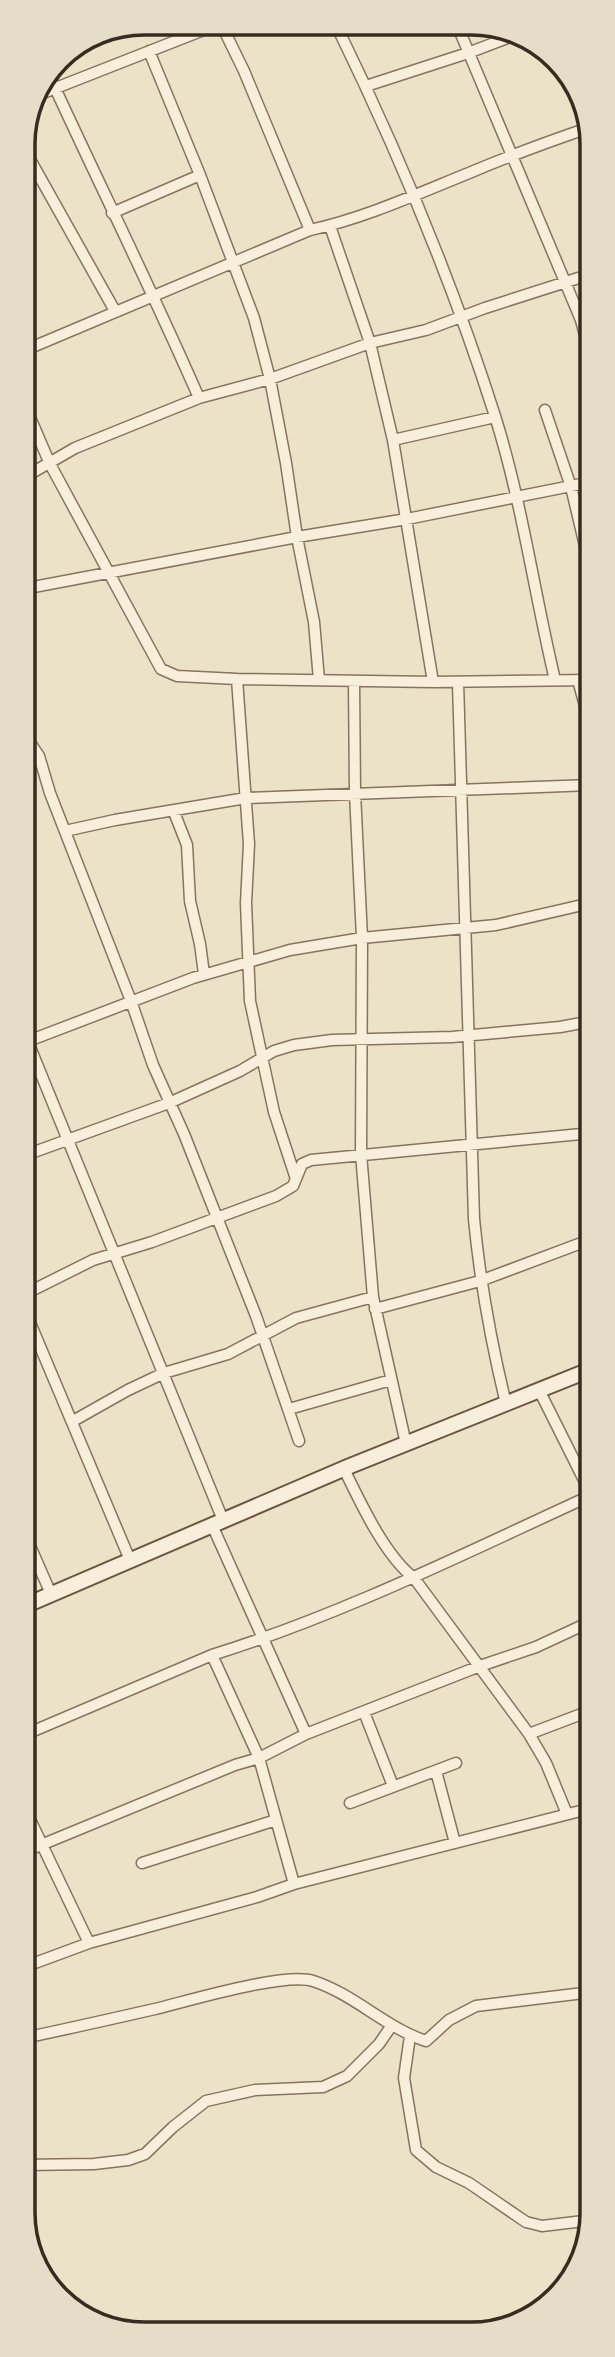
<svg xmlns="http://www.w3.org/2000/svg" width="615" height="2357" font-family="Literata,serif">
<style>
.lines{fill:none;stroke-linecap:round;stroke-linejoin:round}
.minor-casing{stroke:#87745e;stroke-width:13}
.secondary-casing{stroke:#685641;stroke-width:18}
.minor{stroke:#f7efdb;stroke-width:10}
.secondary{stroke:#f7efdb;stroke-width:14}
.rim{fill:none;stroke:#382c21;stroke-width:3.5}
</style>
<rect width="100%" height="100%" fill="#ece2c8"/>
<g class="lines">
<defs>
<path id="minor" d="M458 27 581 320 587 343
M338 29C399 154 453 284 495 416 522 502 534 592 555 680
M224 30 244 71 310 230
M149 51 200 175 254 318 270 379 286 463 297 537 314 622 319 680
M50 77C99 184 152 290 199 398
M366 86 468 53 515 35
M43 93 201 31
M23 147 115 311
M112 213 200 175
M330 226 370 343 393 440 433 682
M23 351 310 230C365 218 417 194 469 173 509 156 550 141 591 127
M23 401 50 464 161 669 177 676 237 679 433 682 591 680
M545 410 571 487 591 571
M393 440 495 417
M23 478 75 448 199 398 270 379 370 343 426 330 485 308 591 274
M23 589 297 537 407 519 591 482
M237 679 249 844 246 903 250 1001 274 1112 296 1179
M578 680 591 728
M354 682 355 793 362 938 361 1154 373 1297 406 1444
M458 682 474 1219C480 1281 491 1342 506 1404
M23 732 39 756 50 793 131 1001 153 1065 184 1134 256 1316 299 1441
M174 812 187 845 190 901 200 944 204 974
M65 831 115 820 246 798 591 785
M23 1030 223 1520
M23 1043 193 978 290 950 362 938 496 925 591 903
M23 1156 169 1103 240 1071 274 1051 294 1045 332 1040 452 1037 560 1027 592 1021
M23 1295 93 1260 152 1242 276 1196 293 1186 302 1164 311 1160 592 1133
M23 1306 130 1560
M375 1309 480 1281 592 1239
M539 1390 592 1496
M289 1409 391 1380
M73 1421 128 1390 164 1373 228 1354 296 1318 373 1297
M344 1469C360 1502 385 1556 414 1578L529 1734 546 1763 567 1814
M212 1525 306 1734
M24 1532 51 1594
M212 1655C344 1614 467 1552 592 1495
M364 1712 393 1786
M529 1734 592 1710
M24 1735 212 1655 259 1758 294 1884
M436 1771 455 1843
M350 1803 456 1763
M24 1807 89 1943
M24 1852 235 1765 259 1758 306 1734 480 1666 536 1647 592 1621
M142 1863 276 1820
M24 1967 89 1943 257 1897 294 1884 592 1808
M410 2036 404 2078 416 2150 436 2167 469 2183 526 2222 542 2226 592 2220
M24 2038C67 2029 111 2019 155 2009 188 2001 284 1972 313 1981 354 1994 386 2028 426 2041L449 2020 476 2006 592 1992
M24 2165 94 2164 128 2160 145 2154 173 2127 206 2101 255 2090 323 2087 347 2076 379 2044 392 2025"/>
<path id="secondary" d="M24 1606 350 1466 592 1369"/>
</defs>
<use href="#minor" class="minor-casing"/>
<use href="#secondary" class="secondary-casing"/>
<use href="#minor" class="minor"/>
<use href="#secondary" class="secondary"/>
</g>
<path d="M0 0H615V2357H0ZM144 35H471A109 109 0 0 1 580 144V2213A109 109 0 0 1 471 2322H144A109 109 0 0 1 35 2213V144A109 109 0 0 1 144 35Z" fill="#e5ddc8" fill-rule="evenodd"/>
<path class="rim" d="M144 35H471A109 109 0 0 1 580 144V2213A109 109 0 0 1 471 2322H144A109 109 0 0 1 35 2213V144A109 109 0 0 1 144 35Z"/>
</svg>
